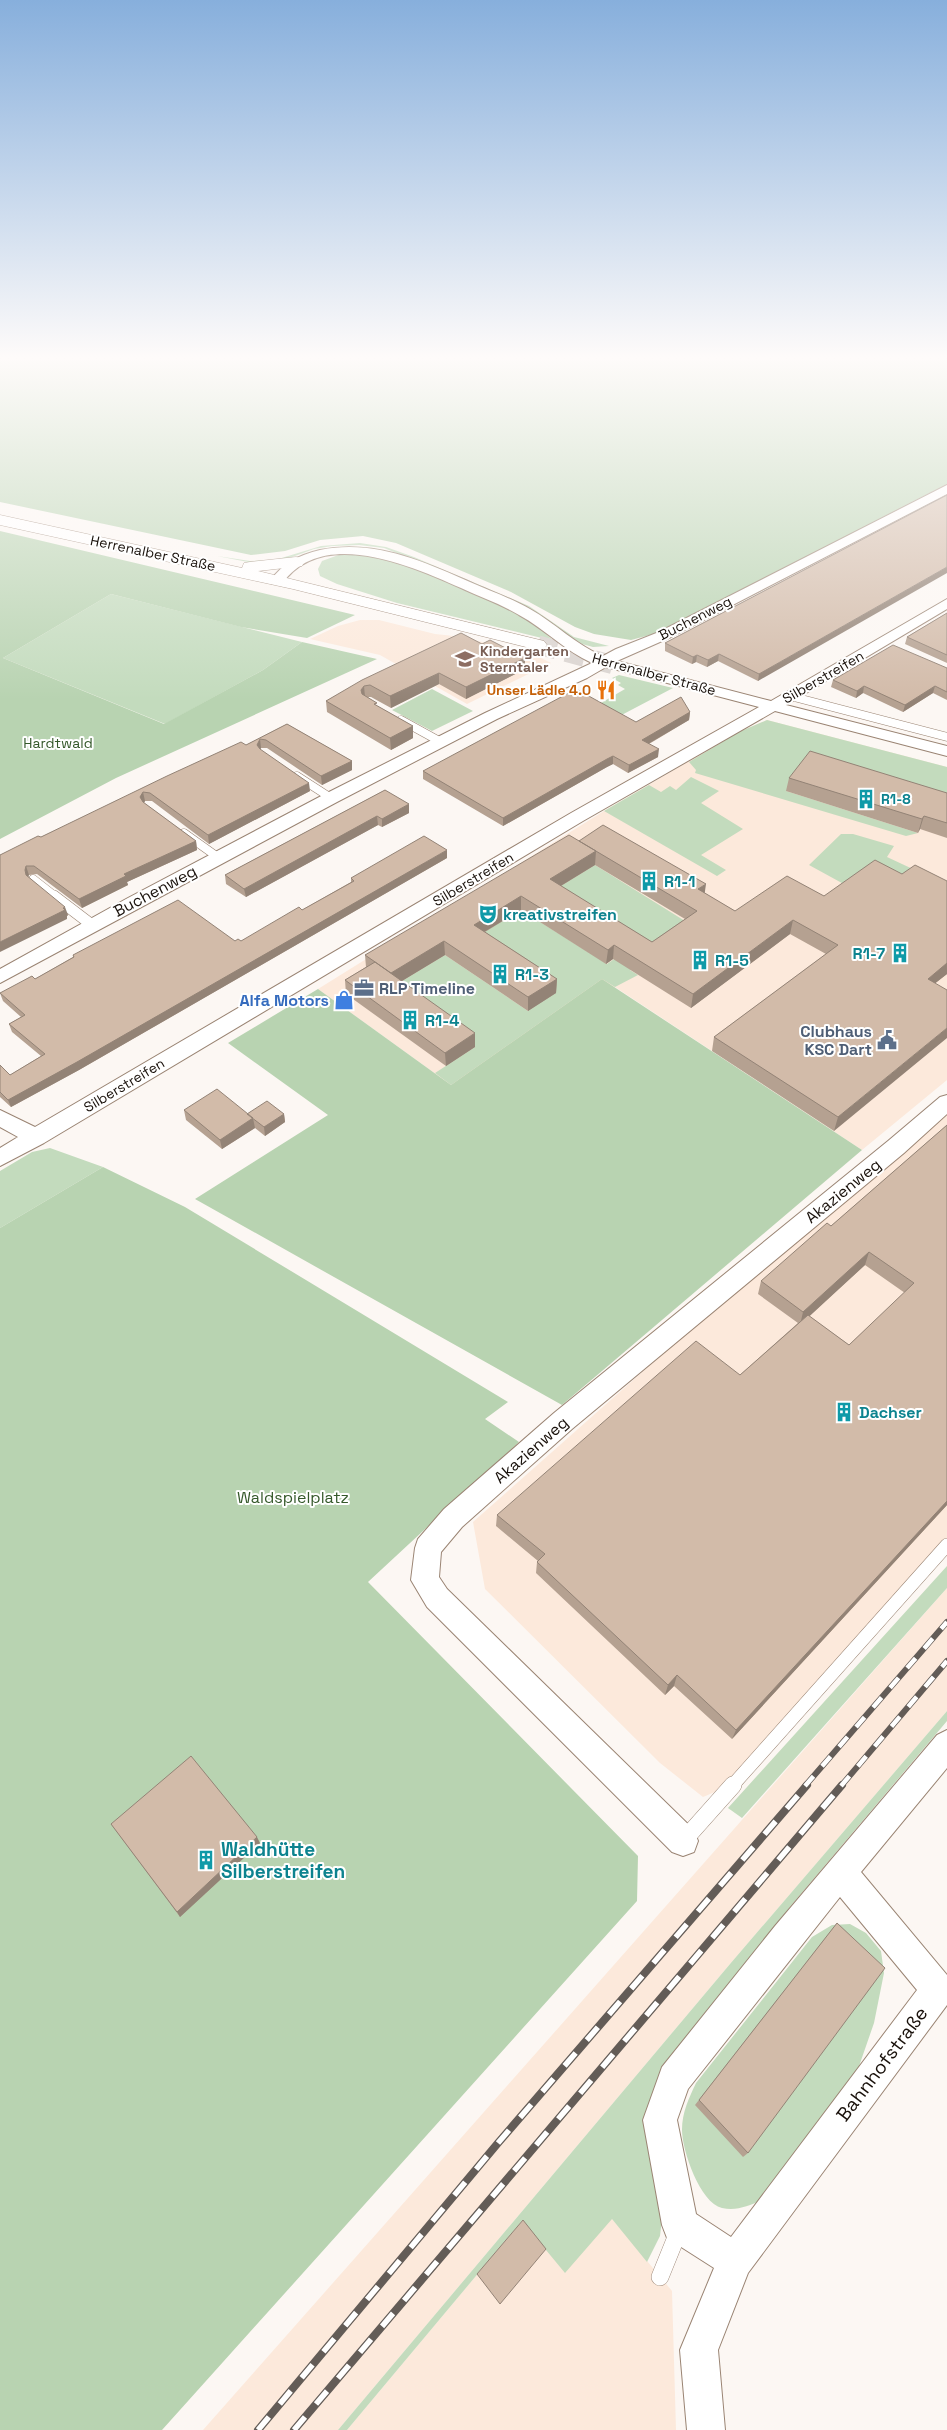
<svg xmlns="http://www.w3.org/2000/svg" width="947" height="2430" font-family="'Space Grotesk',sans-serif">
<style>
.built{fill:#fce9db}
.green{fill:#c3dbbd}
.forest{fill:#b8d3b1}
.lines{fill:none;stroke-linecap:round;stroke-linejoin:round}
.secondary-tunnel{stroke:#dad4d0;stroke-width:19;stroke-dasharray:19 10;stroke-linecap:butt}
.lane-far3-casing{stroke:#9a8473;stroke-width:9}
.lane-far2-casing{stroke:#9a8473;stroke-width:12}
.lane-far1-casing{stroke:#9a8473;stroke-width:14}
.lane-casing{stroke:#9a8473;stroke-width:18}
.street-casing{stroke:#9a8473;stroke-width:2}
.secondary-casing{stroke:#9a8473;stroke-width:1}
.lane-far3{stroke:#fff;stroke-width:8}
.lane-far2{stroke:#fff;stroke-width:11}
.lane-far1{stroke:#fff;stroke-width:13}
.lane{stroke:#fff;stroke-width:17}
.street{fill:#fff;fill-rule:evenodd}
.secondary{fill:#fff;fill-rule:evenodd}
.rail-far1-casing{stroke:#635c57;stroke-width:6}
.rail-casing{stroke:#635c57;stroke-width:8}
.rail-far1{stroke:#fff;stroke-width:4.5;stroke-dasharray:13;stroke-linecap:butt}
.rail{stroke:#fff;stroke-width:5.5;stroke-dasharray:17;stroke-linecap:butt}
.wall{fill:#b5a191;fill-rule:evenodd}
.shaded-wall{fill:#938376}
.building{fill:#d2bba9;stroke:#938376}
.labels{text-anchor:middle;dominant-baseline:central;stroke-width:4;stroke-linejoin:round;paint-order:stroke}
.far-street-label{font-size:14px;fill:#19110b;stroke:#fff}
.far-education-label{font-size:14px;font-weight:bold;fill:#785e54;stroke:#fff;text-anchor:start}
.far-food-label{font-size:14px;font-weight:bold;fill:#c56008;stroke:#fff;text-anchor:end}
.far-park-label{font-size:14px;fill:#34582a;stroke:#fff}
.far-culture-label{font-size:14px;font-weight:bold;fill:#0d838f;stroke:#fff;text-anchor:start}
.culture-label{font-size:16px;font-weight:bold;fill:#0d838f;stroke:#fff;text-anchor:start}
.street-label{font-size:16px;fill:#19110b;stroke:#fff}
.service-label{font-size:16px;font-weight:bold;fill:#4e5e75;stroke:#fff;text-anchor:start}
.shop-label{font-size:16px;font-weight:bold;fill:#366cbe;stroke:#fff;text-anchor:end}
.park-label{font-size:16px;fill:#34582a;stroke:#fff}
.near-culture-label{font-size:19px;font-weight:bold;fill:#0d838f;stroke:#fff;text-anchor:start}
.near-street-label{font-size:19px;fill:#19110b;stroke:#fff}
</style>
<rect width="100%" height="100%" fill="#fcf7f3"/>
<path class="built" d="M360 620H379L435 634 463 637 537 656 551 663 467 704 380 655 310 639 338 626Z
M767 720 947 767V1080L862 1150 615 987 451 1085 318 989 604 811 739 732Z
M947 1102V1545L736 1783 703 1797 660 1763 485 1589 473 1522Z
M947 1588V1711L730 1964 338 2430H203Z
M608 2118 599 2203 672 2291 676 2430H347Z"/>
<path class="green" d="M360 543 386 547 414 557 529 606 574 637 609 646 593 647 582 644 505 597 384 548 359 545 332 546 314 549 284 560 265 562H248L217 556 250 561 275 560 321 546Z
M344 553H357L395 560 508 608 531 621 554 641 397 603 337 584 320 576 318 569 322 561Z
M111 594 302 642 263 670 165 724 3 658Z
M619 675 673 688 614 719 594 707 625 689 618 685 621 683 612 678Z
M432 689 473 711 432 731 392 710Z
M767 720 947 767V807L786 791 918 833 906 836 695 773 696 770 689 762 739 732Z
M691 777 719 791 701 803 743 829 701 855 726 870 717 876 604 811 649 785 661 792 670 786 676 790Z
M841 834H853L894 846 887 857 947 885 851 888 809 865Z
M595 865 693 926 630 970 638 975 615 987 602 979 451 1085 435 1073 475 1047 392 987 445 955 528 1011 556 992 474 938 521 910 607 964 633 946 549 893Z
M50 1148 103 1167 0 1228V1171L32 1152Z
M947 1566V1588L742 1818 728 1808Z
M947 1711V1721L789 1908 766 1947 681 2053 660 2236 647 2262 612 2219 565 2273 522 2221 347 2430H338L730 1964Z
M850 1924 866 1933 881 1951 884 1973 874 2023 857 2072 762 2200C748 2206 737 2211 722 2208 700 2203 682 2150 682 2130 682 2112 689 2098 696 2083L812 1937 832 1925Z"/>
<path class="forest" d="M0 360H947V484L661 632 631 640 594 634 575 627 511 592 396 543 363 536 320 540 285 551 251 555 0 502Z
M0 531 355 615 307 638 241 627 111 594 3 658 164 724 263 670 302 642 377 659 116 778 0 839Z
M602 979 862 1150 562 1405 195 1199 328 1115 228 1043 318 989 451 1085Z
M103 1167 185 1207 508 1402 485 1419 519 1442 368 1582 638 1856 637 1901 162 2430H0V1228Z"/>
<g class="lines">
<path class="secondary-tunnel" d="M538 645 614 665"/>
<defs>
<path id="lane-far3" d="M790 696 947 737
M401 720 441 742
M297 776 331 798
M184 833 219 858
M33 879 56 897"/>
<path id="lane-far2" d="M54 896 92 925"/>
<path id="lane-far1" d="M732 1786 947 1545"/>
<path id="lane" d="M684 1840 733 1785
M660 2277 679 2230"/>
<path id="street" d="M947 485V494L669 638 617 661 771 701 947 599V609L786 705 947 746V756L775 711 583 821 44 1143 0 1166V1148L18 1137 0 1127V1110L35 1127 571 813 759 707 606 667 587 678 497 719 337 802 0 983V969L126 899 325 794 485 713 592 663C565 651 545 629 519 615 501 604 480 597 461 588 411 566 322 526 282 584H272L270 581C283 563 299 555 320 550 374 539 422 561 470 582 490 591 511 598 530 609 555 623 576 645 603 656L616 649 659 632Z
M947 1095V1114L904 1153 572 1429 462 1527 441 1552 439 1577 447 1589 694 1830 698 1841 694 1852 683 1856 672 1852 427 1607 411 1580 415 1548 418 1539 444 1509 554 1413 888 1141 940 1097Z
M947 1730V1768L861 1872 947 1975V2005L748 2273 718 2350 725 2430H687L680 2350 714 2268 667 2238 662 2225 643 2120 662 2067 775 1926 937 1735ZM840 1897 917 1990 731 2237 696 2214 677 2120 688 2089Z"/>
<path id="secondary" d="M0 515 242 568 244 563 250 562 296 557 302 558 304 562 302 566 258 571 544 641 547 645 544 649 538 650 293 589 0 525Z"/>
</defs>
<use href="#lane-far3" class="lane-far3-casing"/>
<use href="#lane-far2" class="lane-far2-casing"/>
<use href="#lane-far1" class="lane-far1-casing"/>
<use href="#lane" class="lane-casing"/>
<use href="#street" class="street-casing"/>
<use href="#secondary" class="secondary-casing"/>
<use href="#lane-far3" class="lane-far3"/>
<use href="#lane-far2" class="lane-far2"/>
<use href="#lane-far1" class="lane-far1"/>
<use href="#lane" class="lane"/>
<use href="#street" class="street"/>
<use href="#secondary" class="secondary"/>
<defs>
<path id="rail-far1" d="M805 1786 947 1622
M841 1786 947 1661"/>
<path id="rail" d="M258 2430 498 2143 807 1785
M294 2430 842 1785"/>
</defs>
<use href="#rail-far1" class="rail-far1-casing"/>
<use href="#rail" class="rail-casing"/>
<use href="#rail-far1" class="rail-far1"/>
<use href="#rail" class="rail"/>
</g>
<path class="wall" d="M947 495 758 681 718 661 707 667 696 662 692 664 665 651V643Z
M947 613V663L905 644 907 637Z
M461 633 525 669 466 699 439 684 391 708 371 697H368L377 706 413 726V738L391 750 327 712 326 701Z
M947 668V700L933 693 903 712 863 693 856 698 831 687 833 680Z
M690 712 689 720 649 744 658 757 628 773 613 764 607 767 503 826 423 779V771L636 722Z
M287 724 352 761V770L322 785 267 748H261L260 750 310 791 209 844 152 801H145L144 803 196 841 197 850 127 882 128 885 82 908 37 874 29 875 28 876 68 915 67 916V919L0 855 41 837 246 745Z
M789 778 947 793V838L920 829 918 833 786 791Z
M385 790 409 813 382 827 378 825 246 897 226 884 225 875Z
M579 841 704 893 735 911 824 896 902 874 947 881V974L935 983 834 1131 712 1051 714 1037 826 954 790 934 691 1008 613 959 606 964 521 910 485 932 557 979 556 993 528 1011 445 955 402 981 475 1047 446 1066 346 994 345 980 366 967 365 955ZM595 865 685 919 652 942 561 886Z
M447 858 79 1070 11 1107 0 1097V1065L10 1075 41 1056 12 1032 9 1024 21 1017 3 1001 0 993 35 979 73 957V955L235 941H241L302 910 351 882V878Z
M184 1110 247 1114H284L285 1122 265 1136 255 1128 222 1149 186 1120Z
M947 1125V1505L732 1739 674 1686 665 1695 536 1573 537 1562 538 1561 496 1526 497 1515 740 1375 798 1323 758 1294 761 1281 831 1226ZM865 1265 905 1293 849 1345 809 1316Z
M111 1824 260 1843 180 1917Z
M837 1923 748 2153 743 2157 695 2105Z"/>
<path class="shaded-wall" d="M947 567V573L758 681 759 674Z
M719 654 718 661 707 667 708 660Z
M697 655 696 662 692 664 693 657Z
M525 658V669L466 699V687Z
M439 673V684L391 708 390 696Z
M364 686 365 697 362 702 361 690Z
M864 686 863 693 856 698 857 691Z
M935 686 933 693 903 712 905 705Z
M690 712 689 720 641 748 642 740Z
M413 726V738L391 750 390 738Z
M260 739 261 748 258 753 257 745Z
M659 749 658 757 628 773 629 765Z
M613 756V764L607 767 503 826V818L607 759Z
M352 761V770L322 785 321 776Z
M309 783 310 791 209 844 208 835Z
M143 792 145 801 142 806 140 797Z
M409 804V813L382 827V819Z
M377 816 378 825 246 897 244 889Z
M924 816 920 829 918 833 922 819Z
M196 841 197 850 127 882 128 885 82 908 79 899 124 874Z
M447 850V858L79 1070 11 1107 8 1100Z
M596 851 595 865 549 893 550 879Z
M26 866 29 875 27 879 25 870Z
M706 884 704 898 698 889Z
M521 896V910L474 938V925Z
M65 907 68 915 67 916V919L0 952V942Z
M793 920 790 934 691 1008 693 994Z
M444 941 445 955 392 987 391 973Z
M614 945 613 959 606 964 608 950Z
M947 963V974L923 993 928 979Z
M557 979 556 993 528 1011V997Z
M947 1028V1038L834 1131 838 1117Z
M475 1033V1047L446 1066 445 1053Z
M284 1114 285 1122 265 1136 264 1127Z
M253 1118 255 1128 222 1149 220 1140Z
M869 1252 865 1265 800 1325 803 1312Z
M947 1501V1505L732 1739 736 1730Z
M677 1675 674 1686 665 1695 668 1685Z
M257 1837 260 1843 180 1917 177 1912Z"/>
<path class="building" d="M947 495V567L759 674 719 654 708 660 697 655 693 657 665 643Z
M947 613V655L907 637Z
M461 633 482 644 490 640 525 658 466 687 439 673 390 696 370 685 364 686 361 690 362 694 377 703 374 704 413 726 390 738 326 701 362 680Z
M893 645 947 668V692L935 686 905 705 864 686 857 691 833 680Z
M576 689 636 722 681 697 690 712 642 740 659 749 629 765 613 756 607 759 503 818 423 771Z
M287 724 352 761 321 776 266 740 260 739 257 745 260 749 309 783 208 835 150 793 143 792 140 797 143 802 196 841 124 874 126 876 79 899 34 866H26L25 870 26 875 65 907 63 908 65 910 0 942V855L38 836 41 837 167 776 241 742 246 745Z
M810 751 947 793V823L924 816 922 819 789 778Z
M385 790 409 804 382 819 377 816 244 889 225 875Z
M603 825 706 884 698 889 735 911 787 876 824 896 875 860 902 874 915 865 947 881V963L928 979 947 990V1028L838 1117 714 1037 838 945 793 920 693 994 614 945 608 950 521 896 474 925 557 979 528 997 444 941 391 973 365 955 569 835 596 851 550 879 652 942 697 911 579 841Z
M424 836 447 850 77 1062 8 1100 0 1092V1065L10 1075 45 1054 9 1024 25 1015 0 993 32 976 35 979 74 957 73 955 178 900 235 941 238 939 241 941 299 907 302 910 354 881 351 878Z
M375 962 475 1033 445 1053 345 980Z
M217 1089 253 1118 220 1140 184 1110Z
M267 1101 284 1114 264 1127 247 1114Z
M947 1125V1501L736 1730 677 1675 668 1685 537 1562 545 1554 497 1515 696 1341 740 1375 808 1315 849 1345 914 1283 869 1252 803 1312 761 1281 827 1223 831 1226Z
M191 1756 257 1837 177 1912 111 1824Z
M837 1923 885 1968 748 2153 699 2100Z
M523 2220 546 2249 500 2304 477 2274Z"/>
<linearGradient id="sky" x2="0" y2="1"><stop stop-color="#87afdc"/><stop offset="0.51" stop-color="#fefbfa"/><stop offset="1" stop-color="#fefbfa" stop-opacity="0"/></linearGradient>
<rect width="947" height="700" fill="url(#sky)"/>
<defs>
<symbol id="school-bare" viewBox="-9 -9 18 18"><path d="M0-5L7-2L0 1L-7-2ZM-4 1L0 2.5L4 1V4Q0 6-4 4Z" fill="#8d6e63" stroke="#fff" stroke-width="2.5" paint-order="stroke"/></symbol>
<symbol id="restaurant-bare" viewBox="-9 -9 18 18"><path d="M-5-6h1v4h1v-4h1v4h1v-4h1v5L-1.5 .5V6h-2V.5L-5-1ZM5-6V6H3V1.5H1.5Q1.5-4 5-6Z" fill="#e8710a" stroke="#fff" stroke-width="2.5" paint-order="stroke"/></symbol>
<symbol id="building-bare" viewBox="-9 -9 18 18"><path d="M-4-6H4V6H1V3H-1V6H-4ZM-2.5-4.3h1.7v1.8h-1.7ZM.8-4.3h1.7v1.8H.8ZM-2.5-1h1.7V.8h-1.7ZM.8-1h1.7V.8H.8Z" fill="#0f9aa8" stroke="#fff" stroke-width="2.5" paint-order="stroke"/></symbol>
<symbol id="theatre-bare" viewBox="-9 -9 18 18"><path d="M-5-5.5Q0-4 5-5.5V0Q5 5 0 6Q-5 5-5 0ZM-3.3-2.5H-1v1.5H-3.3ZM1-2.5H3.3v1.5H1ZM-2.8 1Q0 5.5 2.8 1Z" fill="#0f9aa8" stroke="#fff" stroke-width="2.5" paint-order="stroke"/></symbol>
<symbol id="office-bare" viewBox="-9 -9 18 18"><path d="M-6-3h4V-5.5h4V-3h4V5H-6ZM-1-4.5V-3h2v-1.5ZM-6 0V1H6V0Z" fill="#5c6f8a" stroke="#fff" stroke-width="2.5" paint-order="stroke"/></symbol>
<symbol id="shop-bare" viewBox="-9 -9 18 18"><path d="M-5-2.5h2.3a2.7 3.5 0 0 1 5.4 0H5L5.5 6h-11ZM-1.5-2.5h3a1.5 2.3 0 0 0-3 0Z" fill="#3f7fe0" stroke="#fff" stroke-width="2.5" paint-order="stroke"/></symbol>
<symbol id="civic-bare" viewBox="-9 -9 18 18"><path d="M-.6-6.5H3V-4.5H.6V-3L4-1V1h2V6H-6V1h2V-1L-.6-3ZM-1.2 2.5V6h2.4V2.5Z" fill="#5c6f8a" stroke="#fff" stroke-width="2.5" paint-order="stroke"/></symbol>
</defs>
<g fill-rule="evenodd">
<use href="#school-bare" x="451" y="645" width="28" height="28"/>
<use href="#restaurant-bare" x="592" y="676" width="28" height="28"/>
<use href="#building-bare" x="852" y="785" width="28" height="28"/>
<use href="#building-bare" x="635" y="867" width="28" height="28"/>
<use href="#theatre-bare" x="474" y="900" width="28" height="28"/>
<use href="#building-bare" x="886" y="939" width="28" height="28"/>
<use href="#building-bare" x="686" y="946" width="28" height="28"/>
<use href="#building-bare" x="486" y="960" width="28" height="28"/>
<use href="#office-bare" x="350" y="974" width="28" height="28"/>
<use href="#shop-bare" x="330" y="986" width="28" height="28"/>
<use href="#building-bare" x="396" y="1006" width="28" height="28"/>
<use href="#civic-bare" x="873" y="1026" width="28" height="28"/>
<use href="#building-bare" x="830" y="1398" width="28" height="28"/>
<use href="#building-bare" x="192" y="1846" width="28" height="28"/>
</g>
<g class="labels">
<g class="far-street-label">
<text transform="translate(153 553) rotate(12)">Herrenalber Straße</text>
<text transform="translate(695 618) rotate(-27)">Buchenweg</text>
<text transform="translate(654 674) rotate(15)">Herrenalber Straße</text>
<text transform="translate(823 677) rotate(-30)">Silberstreifen</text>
<text transform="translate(473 879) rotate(-31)">Silberstreifen</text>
<text transform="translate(124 1085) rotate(-31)">Silberstreifen</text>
</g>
<g class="far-education-label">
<text x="480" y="651">Kindergarten<tspan x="480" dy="16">Sterntaler</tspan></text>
</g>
<g class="far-food-label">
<text x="591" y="690">Unser Lädle 4.0</text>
</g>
<g class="far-park-label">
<text x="58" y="743">Hardtwald</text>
</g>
<g class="far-culture-label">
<text x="881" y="799">R1-8</text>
</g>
<g class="culture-label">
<text x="664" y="881">R1-1</text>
<text x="503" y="914">kreativstreifen</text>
<text x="885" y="953" text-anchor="end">R1-7</text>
<text x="715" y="960">R1-5</text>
<text x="515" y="974">R1-3</text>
<text x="425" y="1020">R1-4</text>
<text x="859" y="1412">Dachser</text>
</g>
<g class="street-label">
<text transform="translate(155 891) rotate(-28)">Buchenweg</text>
<text transform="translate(843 1191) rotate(-39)">Akazienweg</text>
<text transform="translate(531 1450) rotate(-41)">Akazienweg</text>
</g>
<g class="service-label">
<text x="379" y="988">RLP Timeline</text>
<text x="872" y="1031" text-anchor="end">Clubhaus<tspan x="872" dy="18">KSC Dart</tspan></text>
</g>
<g class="shop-label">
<text x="329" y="1000">Alfa Motors</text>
</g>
<g class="park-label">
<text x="293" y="1497">Waldspielplatz</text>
</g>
<g class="near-culture-label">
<text x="221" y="1849">Waldhütte<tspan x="221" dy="22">Silberstreifen</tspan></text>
</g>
<g class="near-street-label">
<text transform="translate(882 2064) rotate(-53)">Bahnhofstraße</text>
</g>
</g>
</svg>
